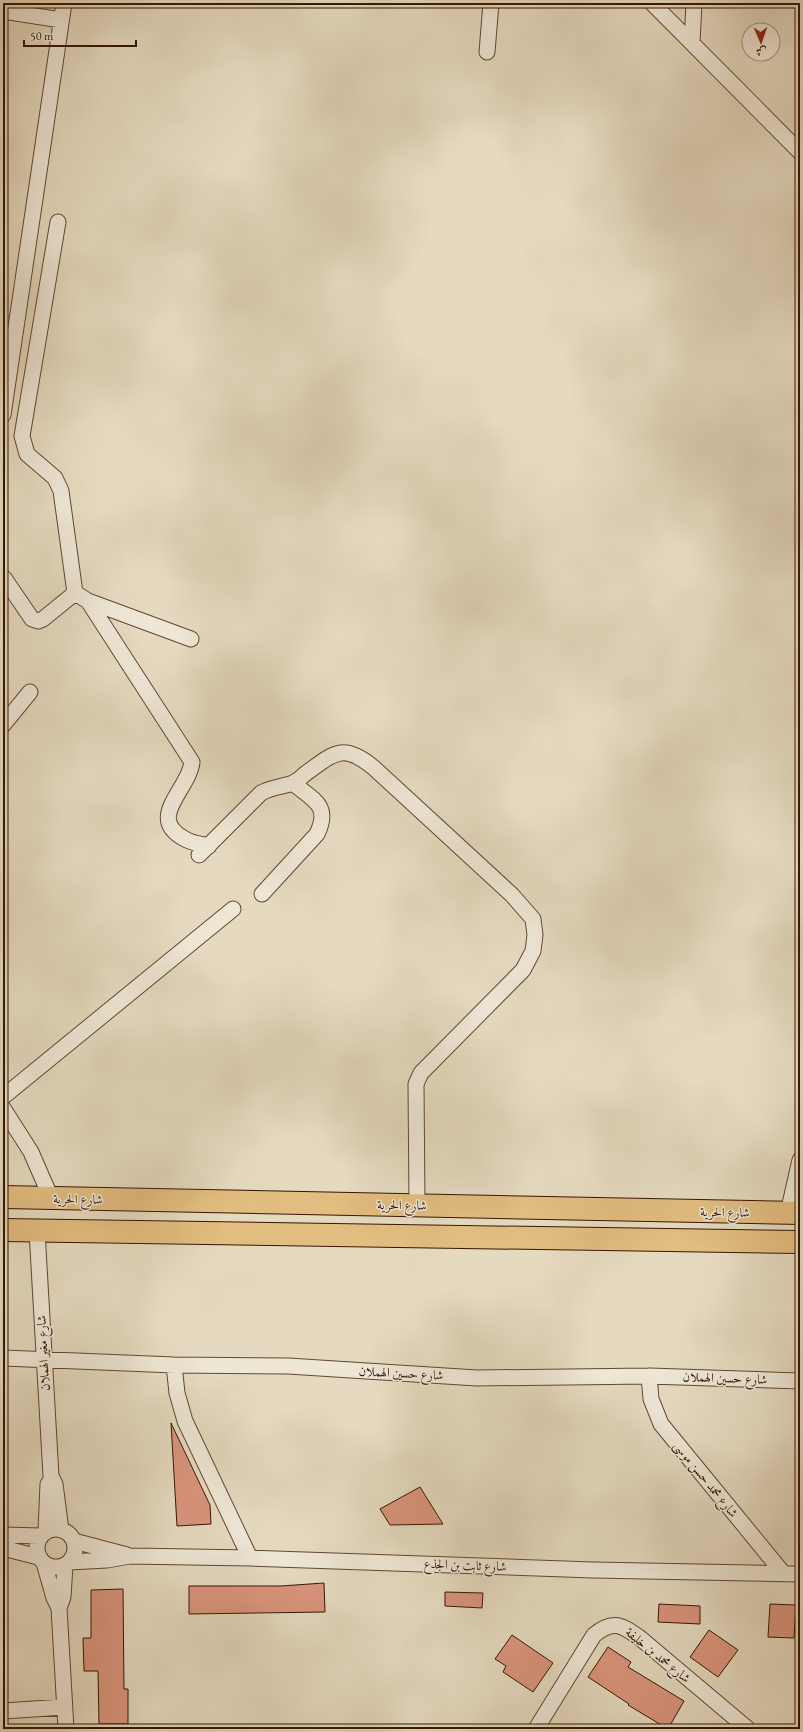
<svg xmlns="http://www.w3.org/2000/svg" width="803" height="1732" font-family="'EB Garamond',Amiri,serif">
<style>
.building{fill:#da957d;stroke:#361603}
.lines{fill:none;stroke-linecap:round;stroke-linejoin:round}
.minor-casing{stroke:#624732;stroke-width:17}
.highway-casing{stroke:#361603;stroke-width:24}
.minor{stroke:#eee7d6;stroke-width:15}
.highway{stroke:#e2bd80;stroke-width:22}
.labels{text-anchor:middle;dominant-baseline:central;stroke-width:3;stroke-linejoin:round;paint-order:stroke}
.street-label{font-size:13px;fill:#361603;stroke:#eee7d6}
</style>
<rect width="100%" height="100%" fill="#e5dac0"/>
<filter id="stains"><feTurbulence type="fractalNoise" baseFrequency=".005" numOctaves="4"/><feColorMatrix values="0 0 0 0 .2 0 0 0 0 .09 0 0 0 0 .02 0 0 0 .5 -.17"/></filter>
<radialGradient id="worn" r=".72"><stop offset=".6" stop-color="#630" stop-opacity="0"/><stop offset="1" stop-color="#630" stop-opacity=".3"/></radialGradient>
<path class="building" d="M171 1423 210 1505 211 1524 177 1526Z
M420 1487 443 1524 390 1525 380 1509Z
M324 1583 325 1612 189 1614V1586H281Z
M123 1589 124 1689H128V1724H99L98 1671H84L83 1638H91V1590Z
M445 1592 483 1593 482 1608 445 1606Z
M659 1604 700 1606V1624L658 1622Z
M770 1604 796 1605 794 1638 768 1637Z
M709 1630 738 1650 718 1677 690 1657Z
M512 1635 553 1663 533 1692 503 1672 506 1666 495 1659Z
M608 1647 631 1662 628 1667 684 1701 668 1729 628 1705 629 1704 588 1677Z"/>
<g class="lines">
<defs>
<path id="minor" d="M652 3 800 152
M3 11 61 20
M692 43 694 3
M487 52 491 3
M58 222 22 436 27 454 55 478 61 491 75 593 88 601 191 639
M3 415 64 3
M4 578 32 619 38 621 43 619 75 593
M88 601 192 762C189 790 145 818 185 839 191 843 201 844 209 846
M3 725 30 692
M199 855 261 793C271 787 282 787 293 783 297 781 302 777 305 774 334 753 343 742 374 768L512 895 533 919 535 935 533 951 523 970 421 1073 416 1084 417 1205
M262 894 317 834C331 805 313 800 293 783
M3 1097 233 909
M3 1108 31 1152 51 1198
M788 1213 800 1160
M37 1231 51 1476 55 1484 61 1530
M3 1358 174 1365 288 1366 477 1378 649 1376 800 1381
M174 1365 177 1393 185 1421 250 1558
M649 1376 651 1399 661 1424 783 1573
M37 1548a19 19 0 1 1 38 0a19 19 0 1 1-38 0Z
M46 1531 48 1484
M3 1535 41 1536
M74 1541 127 1555
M3 1548 38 1557
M69 1562 107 1560 130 1556 250 1558 593 1570 800 1574
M44 1563 54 1598 59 1608
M65 1565 63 1597 59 1608 66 1729
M3 1711 64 1707
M536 1729 594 1635C613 1619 622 1625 640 1638L748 1729"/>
<path id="highway" d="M3 1197 800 1213
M3 1230 800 1242"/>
</defs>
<use href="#minor" class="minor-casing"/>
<use href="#highway" class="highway-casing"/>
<use href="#minor" class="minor"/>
<use href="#highway" class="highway"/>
</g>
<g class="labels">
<g class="street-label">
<text transform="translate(78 1199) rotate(1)">شارع الحرية</text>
<text transform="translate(402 1205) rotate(1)">شارع الحرية</text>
<text transform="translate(725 1212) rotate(1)">شارع الحرية</text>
<text transform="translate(43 1353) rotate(-93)">شارع مغير الهملان</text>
<text transform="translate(401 1373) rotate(3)">شارع حسين الهملان</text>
<text transform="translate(725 1378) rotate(2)">شارع حسين الهملان</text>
<text transform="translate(706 1479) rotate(51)">شارع محمد حسن موسى</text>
<text transform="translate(465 1565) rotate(2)">شارع ثابت بن الجذع</text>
<text transform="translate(658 1655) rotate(39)">شارع محمد بن خليفة</text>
</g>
</g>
<rect width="803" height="1732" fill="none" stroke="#e5dac0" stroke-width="16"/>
<rect x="4" y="4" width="795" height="1724" fill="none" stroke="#361603" stroke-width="2"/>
<rect x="8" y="8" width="787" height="1716" fill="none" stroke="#361603"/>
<g transform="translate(761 42) rotate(178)"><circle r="19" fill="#eee7d6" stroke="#a49382"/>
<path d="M0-3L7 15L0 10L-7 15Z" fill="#8f2418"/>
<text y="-6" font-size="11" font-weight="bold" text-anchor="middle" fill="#361603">ش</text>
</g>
<path d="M24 40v6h112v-6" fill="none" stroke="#361603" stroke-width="2"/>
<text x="30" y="40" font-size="12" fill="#361603" stroke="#eee7d6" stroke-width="3" paint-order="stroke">50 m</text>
<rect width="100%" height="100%" filter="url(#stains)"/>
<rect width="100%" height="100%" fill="url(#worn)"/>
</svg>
